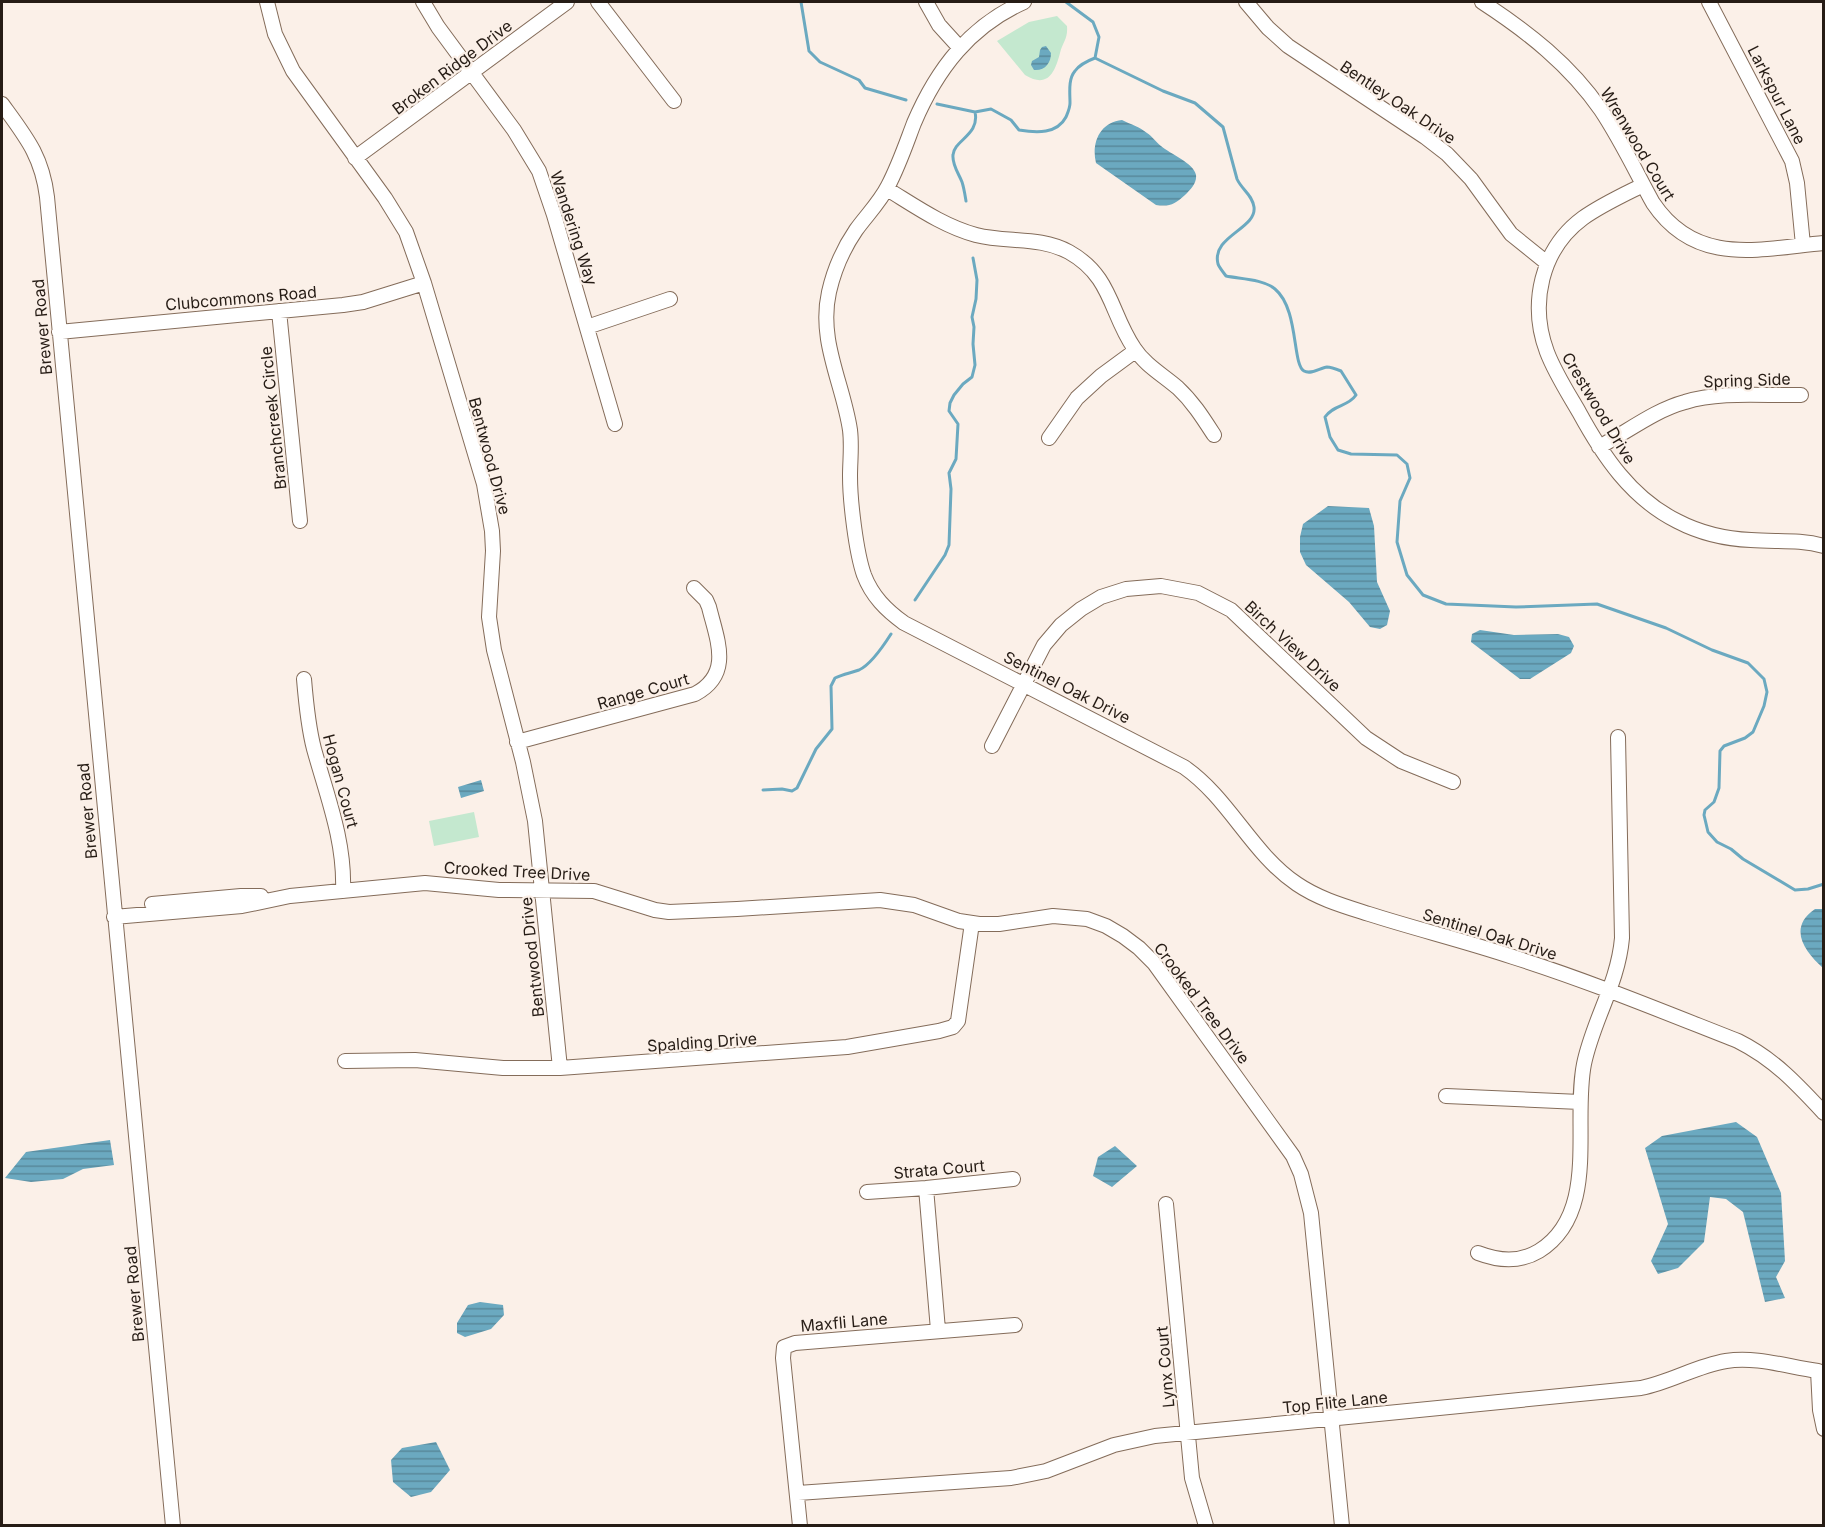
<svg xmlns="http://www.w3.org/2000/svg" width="1825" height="1527" font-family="Inter,sans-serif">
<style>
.park{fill:#c4e8cf}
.water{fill:url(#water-rules)}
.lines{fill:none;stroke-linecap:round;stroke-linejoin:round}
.stream{stroke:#6ba9c0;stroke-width:3}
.minor-casing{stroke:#846c5a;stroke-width:16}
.minor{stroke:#fff;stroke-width:14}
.labels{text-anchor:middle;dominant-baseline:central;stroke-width:4.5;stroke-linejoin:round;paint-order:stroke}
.street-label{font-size:16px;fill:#261c15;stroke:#fbf0e8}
</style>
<defs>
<pattern id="water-rules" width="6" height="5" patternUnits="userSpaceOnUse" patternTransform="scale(1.5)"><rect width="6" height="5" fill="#6ba9c0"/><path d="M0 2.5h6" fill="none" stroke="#58899b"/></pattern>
</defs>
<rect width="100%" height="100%" fill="#fbf0e8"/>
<path class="park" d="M1057 16 1067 26C1068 39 1063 41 1060 53 1055 72 1048 89 1025 75L997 41 1029 22Z
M474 812 479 837 434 846 429 821Z"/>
<path class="water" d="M1046 46 1051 53C1051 63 1045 71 1034 70L1031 65 1032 61 1039 57 1040 50 1042 47Z
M1122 120C1130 124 1140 127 1147 133 1152 136 1156 142 1161 146 1170 154 1194 163 1196 175 1197 183 1191 189 1185 195 1175 204 1170 207 1156 205L1096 163C1091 143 1100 122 1122 120Z
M1328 506 1369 508 1374 526 1377 582 1390 611 1387 625 1380 629 1370 627 1349 602 1306 565 1300 552V537L1303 524Z
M1480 630 1514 635 1558 634 1569 637 1574 646 1571 653 1530 679H1520L1471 642 1472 634Z
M481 780 484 791 461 798 458 787Z
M1815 909H1823V968C1805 952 1787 928 1815 909Z
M1736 1122 1757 1137 1781 1193 1785 1261 1776 1277 1785 1298 1765 1302 1743 1212 1726 1199 1710 1197 1704 1242 1678 1268 1658 1274 1651 1261 1668 1224 1645 1148 1662 1136Z
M110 1140 114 1165 83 1169 63 1179 31 1182 5 1178 26 1152Z
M1115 1146 1137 1166 1112 1187 1093 1176 1098 1157Z
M480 1302 503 1305 504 1315 491 1329 465 1337 457 1333V1323L468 1305Z
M436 1442 450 1470 431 1492 411 1497 393 1482 391 1460 402 1448Z"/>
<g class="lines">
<path class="stream" d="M801 2 809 51 820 62 859 80 865 88 906 100
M1066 2 1093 22 1099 37 1095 58
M937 104 975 112 991 109 1011 120 1019 130C1037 133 1057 134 1066 117 1068 112 1070 108 1070 103 1070 93 1068 79 1075 71 1080 64 1087 61 1095 58L1163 91 1195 103 1223 127 1237 179C1242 190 1252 194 1254 207 1257 229 1211 236 1218 264 1219 267 1223 272 1226 276 1241 279 1263 279 1275 289 1299 309 1292 364 1304 371 1311 375 1320 368 1327 367 1331 367 1336 369 1341 371L1356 395C1348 407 1334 404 1325 417L1330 437 1338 450 1351 454 1397 455 1407 464 1410 478 1400 501 1397 542 1407 575 1423 595 1446 604 1516 607 1597 604 1666 628 1712 650 1748 663 1764 679 1767 692 1764 706 1753 732 1745 738 1724 746 1720 751 1719 788 1714 802 1705 810 1704 815 1708 832 1717 842 1731 849 1743 859 1795 890 1808 889 1824 884
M966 201C965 195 964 188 962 182 959 174 952 165 953 155 954 140 980 135 975 112
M915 600 945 555 949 545 951 489 949 473 956 459 958 424 949 411 950 403 954 395 963 384 972 377 975 365 973 344 974 327 972 317 976 299 977 280 973 258
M763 790 782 789 792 791 797 788 816 749 832 729 831 686 835 678C843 674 851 673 859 670 870 665 884 645 891 634"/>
<defs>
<path id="minor" d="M267 2 275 34 293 71 385 198 406 232 424 283 484 484 492 531 493 551 489 617 494 650 523 762 535 821 560 1068
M423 2 438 27 514 130 539 171 554 215 615 424
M598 2 674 101
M926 2 939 25 959 47
M1024 2C970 26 937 69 914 123 906 144 899 165 888 186 880 202 866 216 856 230 843 249 834 270 829 292 818 341 843 383 850 430 852 446 850 461 850 476 850 501 856 552 864 575 872 596 886 610 904 623L1184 767C1230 799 1251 853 1297 884 1319 899 1344 906 1369 914 1416 929 1465 941 1513 957 1589 981 1664 1012 1738 1041 1774 1059 1797 1084 1824 1113
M1246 2 1268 28 1288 46 1425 137 1447 154 1471 179 1511 234 1547 263
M1482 2C1528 32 1570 65 1601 110 1621 140 1636 172 1653 203 1696 267 1759 249 1824 243
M1709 2 1792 161 1797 183 1803 245
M2 104C26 137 42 156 47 197L173 1526
M355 158 567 2
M1643 185C1623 195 1601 205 1583 218 1541 249 1529 304 1547 352 1555 373 1568 393 1579 412 1603 456 1631 498 1677 521 1700 533 1726 539 1751 540 1776 542 1799 539 1824 546
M887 189C915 206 943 226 976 235 1007 243 1039 236 1069 252 1112 276 1110 313 1134 348 1145 365 1163 375 1178 388 1193 402 1203 418 1214 435
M279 311 300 521
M587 327 670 299
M59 332 343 305 363 302 424 283
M1049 438 1077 398 1101 376 1135 351
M1599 447C1627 432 1655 410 1685 402 1720 391 1764 396 1801 395
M304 679C306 703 308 726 314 749 327 796 345 841 343 891
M517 742 695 694C733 674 717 640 709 607L706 600 694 588
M992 746 1044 645 1061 625 1081 609 1101 597 1126 589 1161 586 1198 593 1231 610 1366 738 1401 761 1453 782
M152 904 241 896H261
M114 917 242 906 290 896 425 883 499 890 594 891 655 910 669 912 737 909 880 900 914 905 959 921 979 924H999L1053 916 1087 919 1106 926 1123 936 1139 948 1154 963 1293 1156 1301 1174 1311 1213 1342 1526
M345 1061 415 1060 503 1068H560L847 1047 939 1031 953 1027 958 1021 972 923
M1446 1096 1580 1102
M926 1188 938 1330
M867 1192 926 1188 1013 1179
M1166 1204 1192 1478 1206 1526
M1478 1253C1499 1261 1519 1263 1539 1251 1600 1213 1572 1124 1584 1064 1593 1020 1618 984 1622 938L1618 737
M798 1493 1011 1478 1046 1471 1114 1445 1155 1436 1641 1388C1671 1382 1696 1366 1726 1361 1756 1356 1788 1367 1818 1371L1820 1410 1824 1429
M800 1526 783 1358 784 1347 795 1343 1015 1325"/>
</defs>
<use href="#minor" class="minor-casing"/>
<use href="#minor" class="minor"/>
</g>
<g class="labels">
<g class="street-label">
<text transform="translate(452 67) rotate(-37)">Broken Ridge Drive</text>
<text transform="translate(1777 95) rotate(63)">Larkspur Lane</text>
<text transform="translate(1398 102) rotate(34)">Bentley Oak Drive</text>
<text transform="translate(1638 144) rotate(59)">Wrenwood Court</text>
<text transform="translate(574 228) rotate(72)">Wandering Way</text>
<text transform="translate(241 298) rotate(-5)">Clubcommons Road</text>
<text transform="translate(42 327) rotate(-95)">Brewer Road</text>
<text transform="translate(1747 380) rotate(-2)">Spring Side</text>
<text transform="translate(1599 408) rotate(59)">Crestwood Drive</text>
<text transform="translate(273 418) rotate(-96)">Branchcreek Circle</text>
<text transform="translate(490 456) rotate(75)">Bentwood Drive</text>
<text transform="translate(1293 646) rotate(43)">Birch View Drive</text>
<text transform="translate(1067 687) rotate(27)">Sentinel Oak Drive</text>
<text transform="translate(643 691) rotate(-16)">Range Court</text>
<text transform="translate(341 781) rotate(75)">Hogan Court</text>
<text transform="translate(87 811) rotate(-95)">Brewer Road</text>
<text transform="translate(517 871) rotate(3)">Crooked Tree Drive</text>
<text transform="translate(1490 934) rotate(17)">Sentinel Oak Drive</text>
<text transform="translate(532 957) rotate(-96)">Bentwood Drive</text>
<text transform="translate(1202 1003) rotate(53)">Crooked Tree Drive</text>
<text transform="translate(702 1042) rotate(-4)">Spalding Drive</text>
<text transform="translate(939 1169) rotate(-5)">Strata Court</text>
<text transform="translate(134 1294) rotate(-95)">Brewer Road</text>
<text transform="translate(844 1322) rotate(-5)">Maxfli Lane</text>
<text transform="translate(1165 1367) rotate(-95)">Lynx Court</text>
<text transform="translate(1335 1402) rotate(-6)">Top Flite Lane</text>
</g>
</g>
<rect width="1825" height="1527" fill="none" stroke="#261c15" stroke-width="6"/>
</svg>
